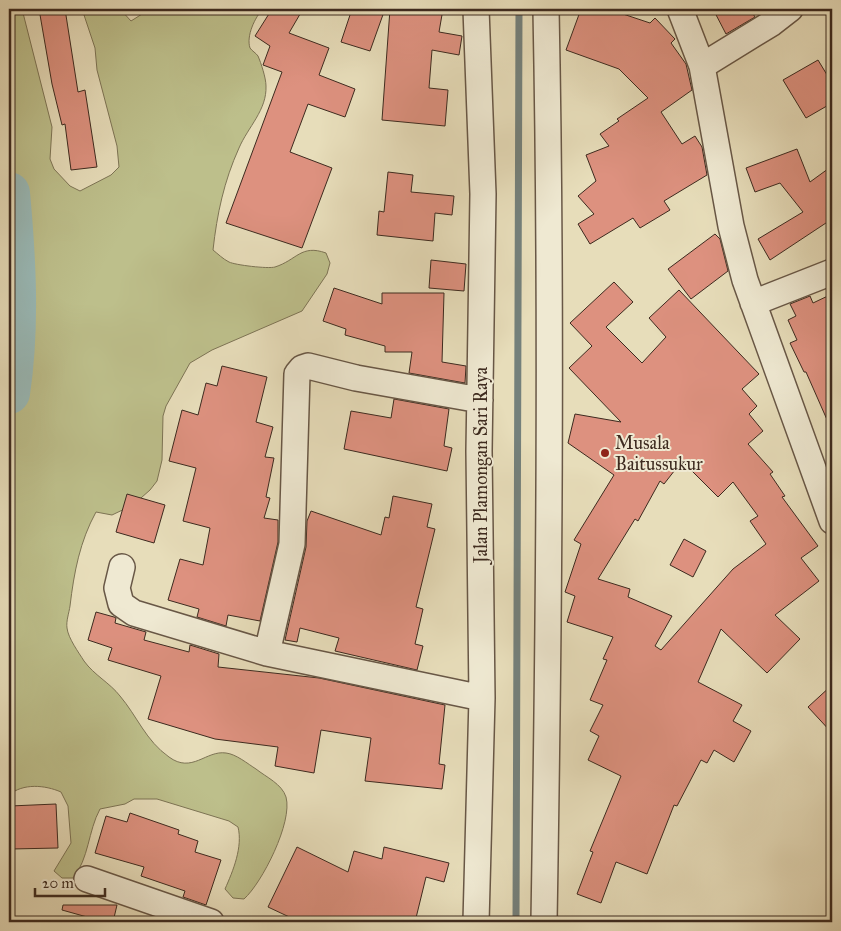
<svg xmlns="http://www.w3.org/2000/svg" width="841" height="931" font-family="'IM FELL Great Primer',serif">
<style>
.green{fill:#bdbf8b;stroke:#7d7455}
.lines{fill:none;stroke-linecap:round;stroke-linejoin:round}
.stream{stroke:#74807b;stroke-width:7}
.river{stroke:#99bab8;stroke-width:42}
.building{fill:#dd917f;stroke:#3d2a1f;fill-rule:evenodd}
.minor-casing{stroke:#685746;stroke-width:28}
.minor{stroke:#efe9d2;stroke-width:25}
.poi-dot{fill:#8f2418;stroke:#efe9d2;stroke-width:2}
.labels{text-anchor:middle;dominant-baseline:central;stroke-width:4;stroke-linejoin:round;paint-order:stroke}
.poi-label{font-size:18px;fill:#3d2a1f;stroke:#efe9d2;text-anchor:start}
.street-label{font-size:18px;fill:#3d2a1f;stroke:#efe9d2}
</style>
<rect width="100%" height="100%" fill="#e7ddba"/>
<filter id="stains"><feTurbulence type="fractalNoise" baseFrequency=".004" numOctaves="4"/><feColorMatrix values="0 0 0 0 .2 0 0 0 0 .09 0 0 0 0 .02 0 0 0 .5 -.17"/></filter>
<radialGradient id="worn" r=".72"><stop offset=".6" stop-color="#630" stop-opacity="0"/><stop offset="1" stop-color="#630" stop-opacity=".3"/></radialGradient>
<path class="green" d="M9 9H22L52 127 50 159 54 169 70 186 80 191 111 175 119 167 117 146 97 70 95 48 82 9H120L131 21 150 9H263C255 17 246 36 250 48 252 51 256 53 258 56 261 63 266 78 266 86 267 110 248 127 239 148 224 181 217 214 213 250 218 254 223 259 229 262 235 265 268 269 275 267 297 260 301 244 326 253L330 263 327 274 302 311 212 350 190 363 166 406 163 416 162 460 157 481 150 490 133 505 112 515 96 512C80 541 74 572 70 606 69 613 66 621 67 628 68 638 79 653 84 661 94 675 110 683 120 696 137 716 146 741 169 757 192 774 206 750 226 753 236 754 248 764 256 769 266 777 282 784 286 797 293 822 262 883 244 899L233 898 225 889C233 871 243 847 238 827L229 821 157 799H134L125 804 100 809C88 831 89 859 73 878H62L54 871 71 843 68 806 61 792C45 785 23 783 9 795Z"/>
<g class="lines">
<path class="stream" d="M516 922 519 9"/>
<path class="river" d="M9 193C15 259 19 327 9 393"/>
</g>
<path class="building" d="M39 9H65L78 92 85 90 97 167 71 170 65 124 62 125 52 84Z
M272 9H303L289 33 329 48 319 75 355 89 345 117 308 104 290 152 332 168 302 248 226 223 282 72 263 65 270 46 255 36Z
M352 9H385L370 51 341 42Z
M390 9H443L439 32 462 36 459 55 432 50 429 88 448 90 445 126 382 120Z
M581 9H608L650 23 655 18 675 39 671 43 686 64 692 90 661 112 682 144 695 136 702 147 707 175 664 201 670 210 640 228 633 218 590 244 578 224 594 214 578 196 596 181 586 155 609 146 600 134 619 121 617 119 648 98 619 69 566 50Z
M713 9H750L755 17 726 34Z
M818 60 832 83V103L806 118 783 80Z
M797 149 810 182 832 166V219L770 260 758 239 803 212 780 183 755 192 746 168Z
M388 172 413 175 411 192 454 196 452 215 435 213 433 241 377 235 379 211 384 212Z
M715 234 720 239 728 271 691 299 668 269Z
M431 260 466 264 464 291 429 288Z
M614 282 633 302 606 327 642 363 666 337 649 318 679 290 759 374 742 389 757 406 749 414 763 431 748 444 773 472 770 474 785 496 782 497 818 546 801 558 819 581 775 615 800 639 767 673 721 629 698 682 742 705 733 721 751 731 734 762 714 750 707 763 701 760 677 806 674 805 647 874 616 862 601 903 577 894 593 852 590 851 621 776 588 760 599 736 590 731 603 705 590 700 607 660 603 659 613 637 567 622 575 596 565 592 581 544 574 540 614 475 568 443 575 414 621 422 569 368 592 346 570 323ZM682 461 718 497 733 482 758 516 750 521 766 544 733 569 661 650 655 646 672 616 628 597 630 589 598 579 635 519 638 521 660 481 664 484Z
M334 288 382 304V293H444L442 362 466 366 465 383 409 373 412 352H385V346L345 335 346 329 323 321Z
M832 294V431L806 372H804L790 343 797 340 788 320 796 316 790 304 810 296 813 303Z
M222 366 267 377 256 422 273 427 265 457 274 458 266 497 270 498 264 518 278 520V542L260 621 228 615 226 626 197 617 199 609 168 600 180 559 203 565 210 528 183 521 196 468 169 461 182 410 198 415 206 383 217 386Z
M394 399 449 409 444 446 452 448 447 471 344 449 351 411 391 418Z
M127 494 165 505 154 543 116 532Z
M393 496 432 504 427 527 435 529 416 607 423 609 415 644 423 646 417 670 335 651 339 638 300 628 297 642 285 640 306 547 307 521 311 511 381 535 385 517 389 518Z
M684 539 706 551 693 577 670 565Z
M96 612 114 617 116 618 115 623 146 632 144 640 189 652 190 645 219 654 218 667 319 678 445 705 439 764 445 765 442 789 365 781 371 738 321 730 314 773 275 766 278 747 215 739 148 719 161 676 108 660 112 648 88 640Z
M832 685V733L808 707Z
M56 804 58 848 11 849 10 806Z
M130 813 179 830 178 834 198 841 195 852 221 860 206 905 183 897 185 891 141 876 144 867 95 853 106 816 127 822Z
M297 847 348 872 354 851 382 859 384 847 449 863 444 882 426 877 415 922H300L268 907Z
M63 905H117L113 922H105L62 910Z"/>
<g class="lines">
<defs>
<path id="minor" d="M476 9 483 194 479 451 482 698 476 922
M680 9 702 66 731 226 745 280 832 521
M702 66 772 23 790 9
M753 303 832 272
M122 567 117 588 121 604 134 613 267 653 482 698
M267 653 292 544 297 374 302 368 308 366 356 378 480 400
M87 879 211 922
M544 922C549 618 552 313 546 9"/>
</defs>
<use href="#minor" class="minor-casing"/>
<use href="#minor" class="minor"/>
</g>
<circle class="poi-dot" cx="605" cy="453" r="5"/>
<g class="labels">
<g class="poi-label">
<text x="615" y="443">Musala<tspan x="615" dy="21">Baitussukur</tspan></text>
</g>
<g class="street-label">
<text transform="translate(481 465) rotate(-90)">Jalan Plamongan Sari Raya</text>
</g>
</g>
<rect width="841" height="931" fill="none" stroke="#e7ddba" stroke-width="30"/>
<rect x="10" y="10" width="821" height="911" fill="none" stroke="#3d2a1f" stroke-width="2.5"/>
<rect x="15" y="15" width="811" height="901" fill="none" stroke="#3d2a1f"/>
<path d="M35 888v8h70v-8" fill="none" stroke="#3d2a1f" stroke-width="2.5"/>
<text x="42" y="888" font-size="15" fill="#3d2a1f" stroke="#efe9d2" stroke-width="4" paint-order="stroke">20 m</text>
<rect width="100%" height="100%" filter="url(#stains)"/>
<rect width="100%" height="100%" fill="url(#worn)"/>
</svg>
